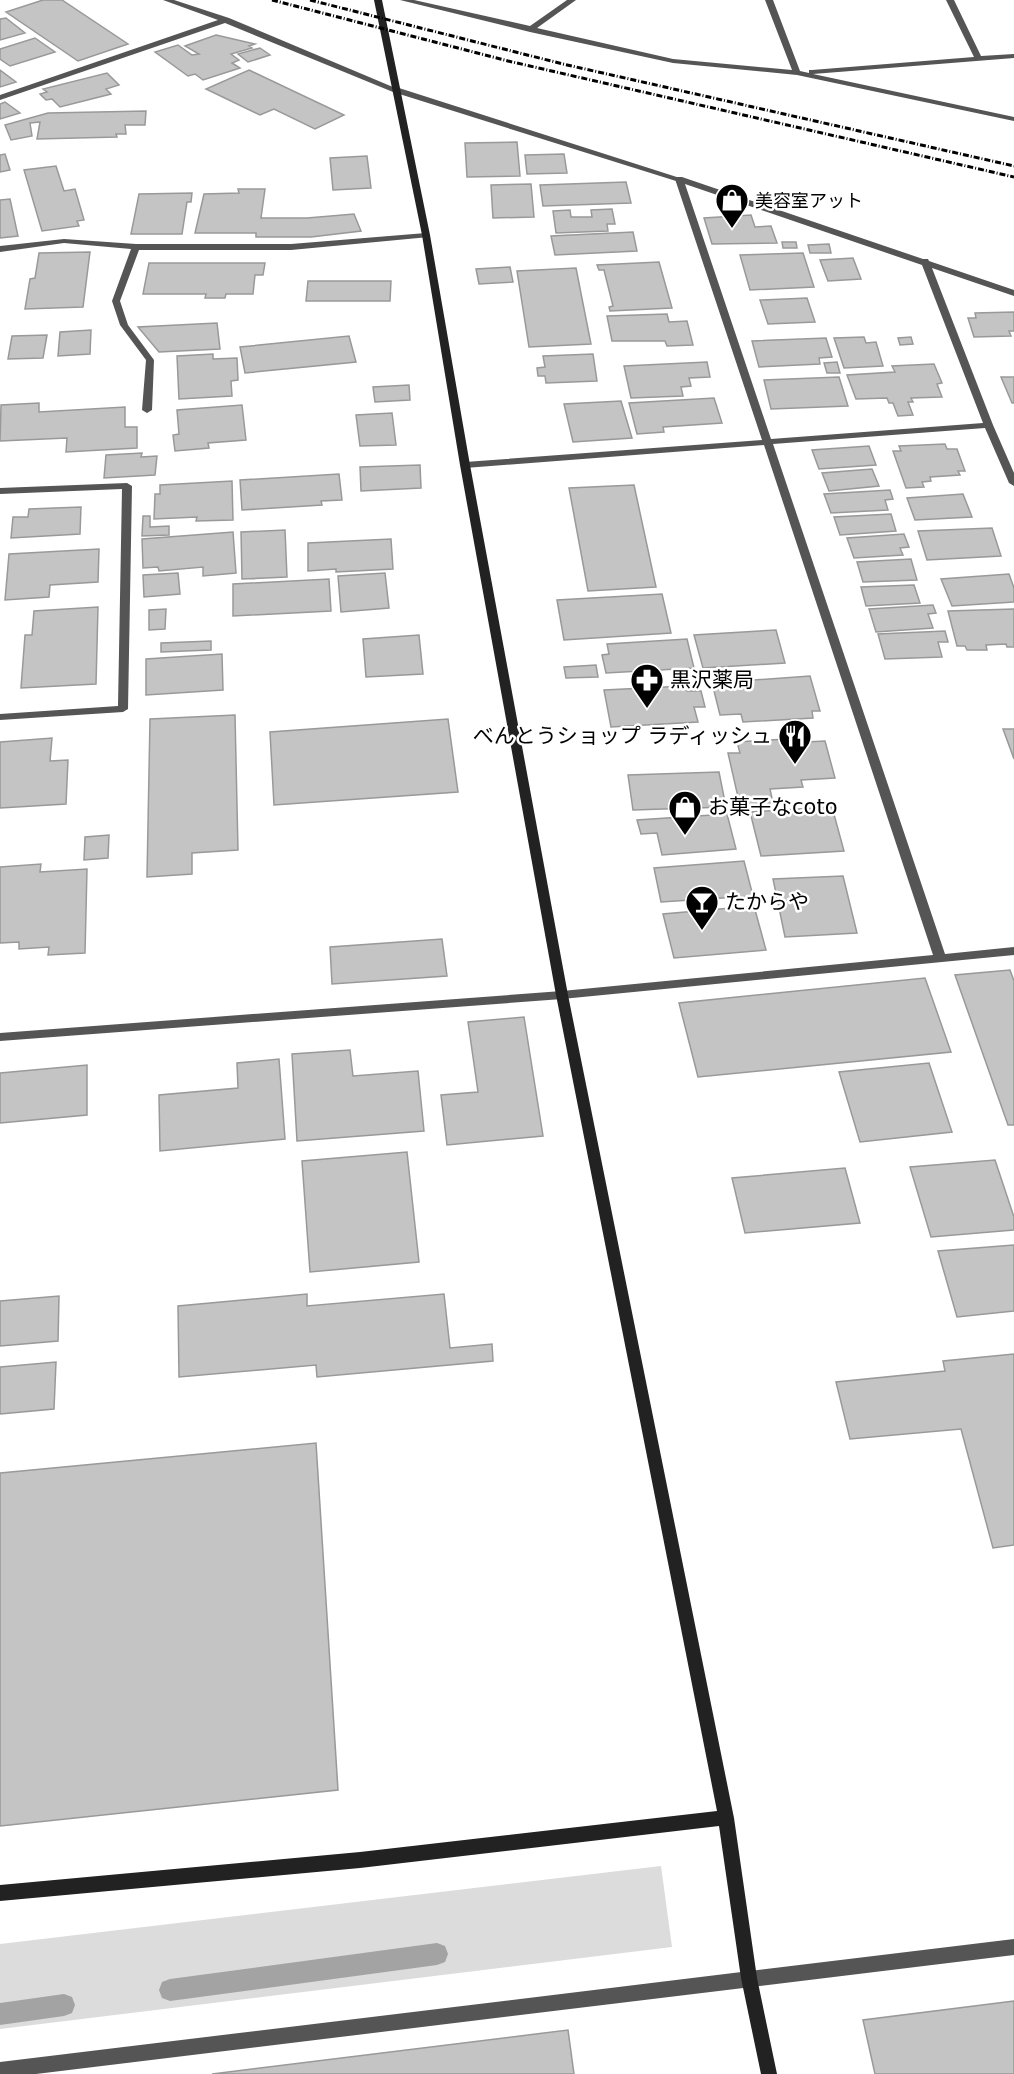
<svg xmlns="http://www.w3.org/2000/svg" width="1014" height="2074" font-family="'DejaVu Sans','Noto Sans JP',sans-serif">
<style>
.green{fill:#dcdcdc}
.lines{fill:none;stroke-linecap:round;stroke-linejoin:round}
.stream{fill:#a3a3a3;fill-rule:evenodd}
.building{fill:#c4c4c4;stroke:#999;stroke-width:1.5}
.lane{fill:#555;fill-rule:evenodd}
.street{fill:#555;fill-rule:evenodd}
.secondary{fill:#222;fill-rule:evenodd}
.rail{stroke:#000;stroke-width:3;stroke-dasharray:6 2 1 2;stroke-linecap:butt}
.labels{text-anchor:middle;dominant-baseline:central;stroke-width:5;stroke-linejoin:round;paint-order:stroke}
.far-poi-label{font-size:18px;fill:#000;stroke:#fff;text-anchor:start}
.poi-label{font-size:21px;fill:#000;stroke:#fff;text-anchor:start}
</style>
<rect width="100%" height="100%" fill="#fff"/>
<path class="green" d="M661 1866 672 1947 0 2029V1944Z"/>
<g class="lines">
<path class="stream" d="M437 1943 445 1946 448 1954 445 1962 437 1965 170 2001 162 1998 159 1990 162 1982 170 1979Z
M64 1994 72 1997 75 2005 72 2013 64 2016 0 2025V2003Z"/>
</g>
<path class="building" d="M43 0H62L128 44 78 61 6 12Z
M6 18 25 33 0 40V19Z
M216 35 255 44 249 46 252 48 231 54 239 60 232 63 240 68 203 80 195 74 188 76 155 52 178 45 192 55 199 54 185 46Z
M35 38 55 52 10 66 0 59V49Z
M260 48 270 55 248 62 238 54Z
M0 70 16 82 0 87Z
M249 70 344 115 315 129 274 109 260 115 206 89Z
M107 73 119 85 106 89 111 94 60 107 52 99 46 100 40 94 47 92 43 89Z
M5 102 20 113 0 119V104Z
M146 111 145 125H125L126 134H116L117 137 37 139 40 122 30 123 32 136 11 140 5 125 48 113Z
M517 142 520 176 467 177 465 143Z
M5 154 10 170 0 172V155Z
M564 154 567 173 527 174 525 155Z
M367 156 371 188 333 190 330 158Z
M56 166 64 191 75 189 84 220 77 221 79 226 42 231 24 170Z
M626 182 631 203 543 206 540 185Z
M531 184 534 217 493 218 491 185Z
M238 189H265L261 218H307L354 214 361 231 311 237H256V233H195L204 194 239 193Z
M192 193 191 202H187L182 234H131L139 194Z
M10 199 18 236 0 238V200Z
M612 209 615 224H607L608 231 556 233 553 211 570 210 571 217H592L591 210Z
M751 215 755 227 771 226 777 243 712 244 704 218Z
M633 232 637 251 555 255 551 236Z
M782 242H796L797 248H783Z
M829 244 831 253H810L808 245Z
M90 252 83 307 25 309 30 279 35 278 39 253Z
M803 253 814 287 750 290 740 255Z
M853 258 861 279 828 281 820 260Z
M659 262 672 308 610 311 609 307 613 306 604 270H599L597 265Z
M149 263H265L263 275H255L253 294H226L225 298H205L206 294H143Z
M510 267 513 282 479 284 476 269Z
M576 268 591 344 529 347 517 271Z
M308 281H391L390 301H306Z
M807 298 815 322 768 324 760 300Z
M1014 312V331H1009L1011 336 974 337 968 318H976L975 313Z
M667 314 669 322 687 321 693 345 667 346 665 341H612L607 316Z
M217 323 220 349 159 352 138 327Z
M91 330 90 354 58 356 60 332Z
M47 335 43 358 8 359 12 336Z
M349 336 356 362 245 373 240 347Z
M864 337 866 343 876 342 883 366 844 368 834 338Z
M911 337 913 344 900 345 898 338Z
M826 338 832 357 819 358 820 364 759 367 752 341Z
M213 354V359L237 358 238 380 231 381 232 396 179 399 177 356Z
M593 354 597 381 546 383 545 376H538L537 368 545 367 543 356Z
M707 362 710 377 689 378 691 386 681 387 683 396 631 398 624 366Z
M837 362 840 373H827L824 363Z
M934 364 942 383 937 384 942 397 911 398 913 402H908L913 415 898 416 893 403H889L887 398 856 399 847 375 895 372 892 366Z
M839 377 848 406 771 409 764 380Z
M1001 377H1014V403H1012Z
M409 385 410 400 375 402 373 387Z
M714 398 722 423 663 427 664 432 637 434 629 403Z
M621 401 632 438 573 442 564 404Z
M39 403V412L125 407V427H137V448L66 452 67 438 0 441 1 405Z
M242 405 246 440 208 443 209 448 175 451 173 435 179 434 177 410Z
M392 413 396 445 360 446 356 415Z
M945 444 947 449H957L965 471H958L960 475 930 477 931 481 922 482 924 487 906 488 893 451H901L899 446Z
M869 446 876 465 819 469 812 450Z
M142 453 141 457 157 456 155 475 104 478 106 455Z
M420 465 421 488 361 491 360 467Z
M872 469 879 486 829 491 822 473Z
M339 474 342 500 321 501 322 505 242 510 240 480Z
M232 481 233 520 196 521 197 517 154 519 155 494H160V485Z
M634 485 656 587 588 591 569 488Z
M890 490 893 499 885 500 888 510 831 513 824 494Z
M963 494 972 517 915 520 907 498Z
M81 507 80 534 11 538 13 517H28L29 509Z
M891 514 896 531 840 535 834 517Z
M143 516H150V527L169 526V535L142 536Z
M992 528 1001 556 927 560 918 531Z
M285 530 287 577 242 579 241 532Z
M233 532 236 573 203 576V567L159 571 158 567 143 568 142 539Z
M904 534 909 547 900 548 903 555 854 558 847 538Z
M391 539 393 569 336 572V569L308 571V543Z
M99 549 98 582 50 585 49 597 5 600 9 554Z
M911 559 917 580 863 582 857 562Z
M178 573 180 594 144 597 143 575Z
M385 573 389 608 341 612 338 576Z
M1009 574 1014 588V602L952 606 941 579Z
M329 579 331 611 233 616V584Z
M914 585 920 603 866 606 861 587Z
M662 594 671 633 564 640 557 600Z
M933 605 936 613 928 614 933 628 876 632 869 609Z
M98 607 96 684 21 688 25 635H32L34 611Z
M166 609 165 629 149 630V610Z
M1014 609V647H1007L1006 644 986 645 987 650H967L965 646H957L948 611Z
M776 630 785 663 703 668 694 635Z
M945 631 948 642H938L942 657 885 659 878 634Z
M419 635 423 674 366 677 363 639Z
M687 639 694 668 606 673 602 655 609 654 607 644Z
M211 641V650L161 652V643Z
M222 654 223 690 146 695V659Z
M596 665 598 677 566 678 564 667Z
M810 676 820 711H812L813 718 743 722 741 714 720 715 712 683Z
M686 686 687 691H701L705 707H694L698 722 611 727 604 690Z
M235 715 238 850 192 853V874L147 877 150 719Z
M448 719 458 792 274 805 270 732Z
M1003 729H1014V759Z
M52 738 50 761 68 760 66 804 0 808V742Z
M803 738 805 742 825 741 835 778 801 780 803 787 770 789 773 803 740 806 728 753H740L737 742Z
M719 772 726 807 633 810 628 775Z
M832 807 844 851 761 856 750 812Z
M727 814 736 849 662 855 657 833 641 834 637 820Z
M109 835 108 858 84 860 85 837Z
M744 861 753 896 661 902 654 868Z
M41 864 40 872 87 869 85 953 48 955 49 947 19 949V942L0 943V867Z
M843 876 857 933 785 937 773 879Z
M754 906 766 950 674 958 663 914Z
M442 939 447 976 332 984 330 947Z
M1010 970 1014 981V1125H1008L955 975Z
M925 978 951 1052 698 1077 679 1003Z
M524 1017 543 1136 447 1145 441 1095 478 1092 468 1022Z
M350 1050 353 1076 418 1071 424 1131 297 1141 292 1054Z
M279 1059 285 1139 160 1151 159 1095 238 1088 237 1063Z
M929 1063 952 1132 860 1142 839 1072Z
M87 1065V1115L0 1123V1073Z
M407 1152 419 1262 310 1272 302 1161Z
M995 1160 1014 1217V1230L931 1237 910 1167Z
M845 1168 860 1223 745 1233 732 1178Z
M1014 1245V1311L957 1317 938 1251Z
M307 1294V1306L444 1294 450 1348 492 1344 493 1361 317 1377 316 1365 179 1377 178 1306Z
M59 1296 58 1341 0 1346V1301Z
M1014 1354V1545L993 1548 961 1429 850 1439 836 1382 945 1371 943 1361Z
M56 1362 54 1409 0 1414V1367Z
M316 1443 338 1790 0 1826V1473Z
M1014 2001V2074H875L863 2020Z
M568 2030 574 2074H212Z"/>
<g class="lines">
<path class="lane" d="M393 88H399L683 179 676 181 393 92Z"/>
<path class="street" d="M163 0H174L229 18 400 90 393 92 225 23 0 100V95L218 20Z
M400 0H414L530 26 567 0H576L537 28 673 59 792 70 765 0H773L800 71 809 73V70H812L974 57 946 0H954L981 56 1014 54V58L813 74 1014 117V121L797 75 673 63 530 32Z
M676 177H682L923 259H928L929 261 1014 290V296L932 268 993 425 1014 473V486L1009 483 985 428 773 444 945 954 1014 947V955L562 999 0 1041V1033L562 991 933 955 764 445 465 468 460 465 465 462 762 440 675 179ZM685 184 922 265 983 423 771 439Z
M426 233H429V237L291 250H139L120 301 128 325 154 360 152 410 147 413 142 410 146 360 120 325 112 301 131 249 64 243 0 252V246L64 239 136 244H291Z
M127 483 132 486 128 709 123 712 0 720V714L118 706 122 489 0 494V488Z
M1014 1939V1955L36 2074H0V2062Z"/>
<path class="secondary" d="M374 0H382L430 235 470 465 568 995 734 1818 757 1978 777 2074H761L741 1978 719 1826 360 1868 0 1901V1885L360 1852 717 1811 556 995 460 465 422 235Z"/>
<path class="rail" d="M272 0 508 61 1014 177
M310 0 563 64 1014 166"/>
</g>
<defs>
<symbol id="shop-pin" viewBox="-11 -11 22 30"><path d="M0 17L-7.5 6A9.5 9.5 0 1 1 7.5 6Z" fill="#000" stroke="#fff"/><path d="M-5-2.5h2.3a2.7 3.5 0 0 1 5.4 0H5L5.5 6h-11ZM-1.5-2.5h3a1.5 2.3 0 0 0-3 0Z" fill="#fff"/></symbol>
<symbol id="pharmacy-pin" viewBox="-11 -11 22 30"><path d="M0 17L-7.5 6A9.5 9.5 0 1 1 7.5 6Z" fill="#000" stroke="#fff"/><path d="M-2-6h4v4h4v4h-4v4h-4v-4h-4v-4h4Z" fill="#fff"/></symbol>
<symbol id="restaurant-pin" viewBox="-11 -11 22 30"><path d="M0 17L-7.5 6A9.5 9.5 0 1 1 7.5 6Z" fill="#000" stroke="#fff"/><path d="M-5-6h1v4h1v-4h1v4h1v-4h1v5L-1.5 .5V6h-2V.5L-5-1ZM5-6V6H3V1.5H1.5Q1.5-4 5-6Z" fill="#fff"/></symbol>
<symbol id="bar-pin" viewBox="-11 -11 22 30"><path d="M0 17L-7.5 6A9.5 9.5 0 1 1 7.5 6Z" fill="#000" stroke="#fff"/><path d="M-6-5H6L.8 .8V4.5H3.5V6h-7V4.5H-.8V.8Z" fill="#fff"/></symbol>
</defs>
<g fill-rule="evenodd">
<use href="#shop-pin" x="713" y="181" width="38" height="52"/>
<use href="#pharmacy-pin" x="628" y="661" width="38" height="52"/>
<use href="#restaurant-pin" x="776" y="717" width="38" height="52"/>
<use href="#shop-pin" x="666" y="788" width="38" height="52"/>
<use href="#bar-pin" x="683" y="883" width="38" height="52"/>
</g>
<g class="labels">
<g class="far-poi-label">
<text x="755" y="200">美容室アット</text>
</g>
<g class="poi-label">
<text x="670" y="680">黒沢薬局</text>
<text x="772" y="736" text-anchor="end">べんとうショップ ラディッシュ</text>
<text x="708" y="807">お菓子なcoto</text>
<text x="725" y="902">たからや</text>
</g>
</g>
</svg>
